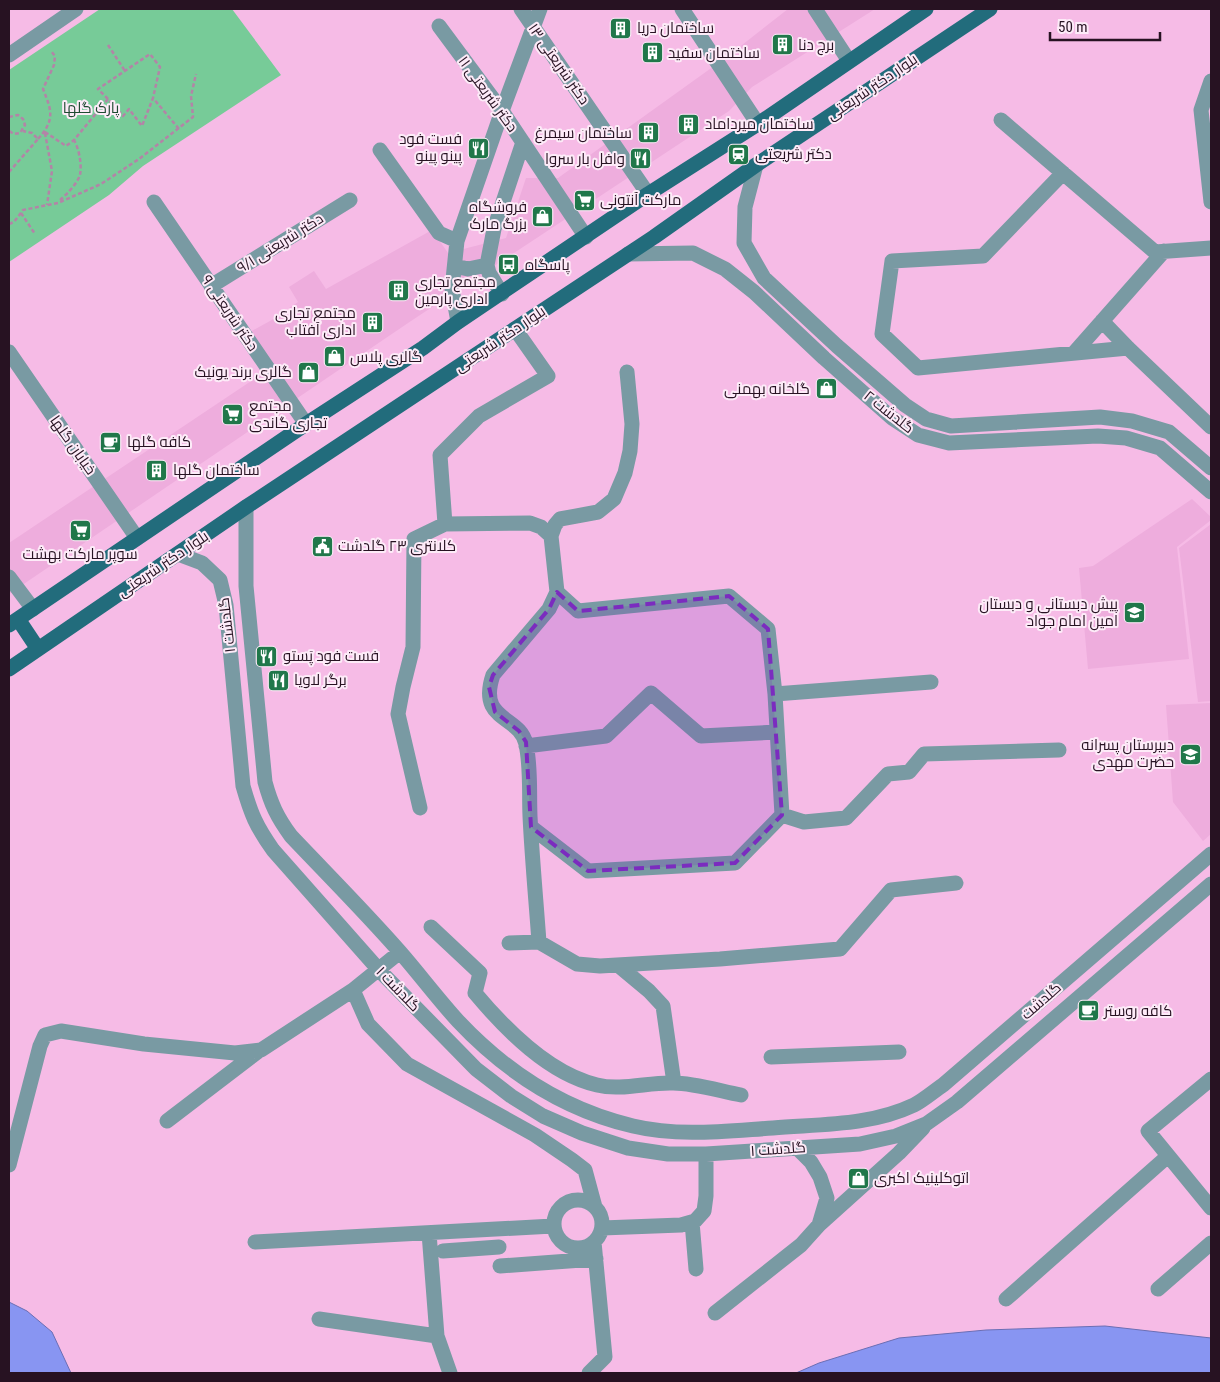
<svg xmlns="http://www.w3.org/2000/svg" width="1220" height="1382" font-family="'Roboto Condensed',Cairo,sans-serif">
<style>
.built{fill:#eeaddd}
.green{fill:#77cb98}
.water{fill:#8895f2;stroke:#6b6eb4}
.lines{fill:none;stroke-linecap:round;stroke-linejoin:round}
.path{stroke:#b384a7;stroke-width:2.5;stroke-dasharray:4 2.5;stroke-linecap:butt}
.minor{stroke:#799aa3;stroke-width:15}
.major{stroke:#226c7c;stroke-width:15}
.marked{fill:#7b2cbf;fill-opacity:0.2;stroke:#7b2cbf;stroke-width:4;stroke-dasharray:10 6;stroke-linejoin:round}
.labels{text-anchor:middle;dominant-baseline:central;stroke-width:4;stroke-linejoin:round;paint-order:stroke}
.poi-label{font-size:15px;fill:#271222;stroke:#fdebf8;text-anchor:start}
.street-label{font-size:15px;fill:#271222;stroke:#fdebf8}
.park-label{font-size:15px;fill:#1f4b32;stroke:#fdebf8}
</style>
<rect width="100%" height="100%" fill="#f6bbe6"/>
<path class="built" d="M788 9H875L752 87 729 111 411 321 9 594V543L272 367 248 333 290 310 289 308 298 302 289 287 314 271 326 289 432 230 448 253 506 238 526 178H558L728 56Z
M1192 499 1211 517V520L1177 547 1189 659 1088 669 1079 568 1093 566Z
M1211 524V701L1198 702 1179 548Z
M1211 703V834L1203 841 1173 802 1166 705Z"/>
<path class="green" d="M100 9H232L281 75 143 166 109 195 9 262V70Z"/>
<path class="water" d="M9 1302 27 1311 52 1332 71 1373H9Z
M1105 1326 1211 1338V1373H796L819 1363 899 1338 986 1330Z"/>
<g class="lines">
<path class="path" d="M108 45 125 71
M108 99 98 89 150 54 160 67 153 98
M9 117 18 115 23 119 25 125 20 133 14 134 9 131
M45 132 66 146 74 140 108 99 123 116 129 109 142 126 153 98 179 129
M45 133 52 171 47 205
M38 139C55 120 52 111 43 89L54 65 55 56 51 51
M9 172 38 139 32 133 23 131
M60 200C67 194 77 184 80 175 82 164 79 149 74 140
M21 213 35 234
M9 224 14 222 23 210 58 203 101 184 139 159 193 117 191 96 196 74"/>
<path class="minor" d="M521 9 648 194
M682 9 758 124
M815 9 849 61
M439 26 502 111 586 237
M9 55 76 9
M1211 81 1201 110 1211 202
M1001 120 1155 252 1211 248
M380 150 439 233 457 241
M756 165 745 207 744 243 764 278 837 346 905 405 926 419 951 426 1100 417 1132 421 1169 432 1211 468
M1063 173 983 256 892 261 882 334 918 368 1128 348
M154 202 306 424
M628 254 693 253 725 269 754 292 824 358 892 418 918 435 949 443 1098 436 1126 438 1160 448 1211 492
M487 265 489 273 502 294
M455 266 468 269 487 265 494 229 523 142
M211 286 350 200
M1102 321 1128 348 1211 427
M458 322 452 289 457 241 502 111 540 9
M9 352 137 538
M1074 353 1164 251
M246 507V586L265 782C271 804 277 817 291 836 327 874 365 912 400 952 420 975 438 999 458 1021 506 1072 565 1110 633 1126 679 1137 726 1131 773 1128 820 1124 870 1126 914 1105 924 1100 934 1091 943 1085L1211 854
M445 524 530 523 541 527 551 536 557 592 549 609 493 675C477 722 520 715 526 744 531 768 529 792 530 816 532 858 536 900 539 942L577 964 600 966 720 959 840 949 891 890 956 883
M551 536 555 525 560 519 598 512 614 499 625 473 630 451 632 424 627 372
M178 554 202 563 220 580 226 605 243 786C251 814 256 826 273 850L379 970 476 1069 511 1096 543 1116 582 1133 628 1148 668 1154H706L860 1144 896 1136 926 1124 957 1102 1211 884
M9 577 33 609
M775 694 931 682
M526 746 606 736 651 693 701 736 777 732
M420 808 398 714 403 687 413 647 414 539 445 524 440 455 479 416 548 376 515 329
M782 815 804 822 846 818 888 774 909 772 924 754 1059 750
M531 827 588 871 735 863 782 815 775 694 768 629 729 596 578 611 557 592
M431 927 480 973 475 993C506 1030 549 1074 597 1085 621 1091 649 1082 673 1083 694 1083 720 1091 741 1095
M509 943 539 942
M619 966 649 991 663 1006 674 1083
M353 990 368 1024 407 1064 535 1135 572 1160 585 1170 595 1207
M771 1057 899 1052
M1211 1079 1148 1131 1211 1208
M167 1121 260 1050
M9 1165 40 1046 45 1035 61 1031 144 1044 235 1053 261 1050 353 990 400 952
M554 1224a24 24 0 1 1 48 0a24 24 0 1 1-48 0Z
M692 1222 696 1269
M819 1225 899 1153 923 1128
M602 1228 681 1225 695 1221 704 1211 706 1196V1154
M429 1233 437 1336
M255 1242 553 1226
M443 1251 499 1247
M500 1266 596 1259
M1158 1289 1211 1243
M1006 1299 1168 1156
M715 1313 801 1245 819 1225 827 1198 820 1177 811 1162 797 1148
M319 1319 437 1336 450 1373
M589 1373 605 1357 594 1242"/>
<path class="major" d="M18 619 38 649
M9 625 306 424 423 348 458 322 648 194 758 124 926 9
M9 669 246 507 654 237 756 165 990 9"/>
</g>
<path class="marked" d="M557 592 578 611 729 596 768 629 782 815 735 863 588 871 531 827 526 742 519 731 495 712 489 687 493 675 549 609Z"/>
<defs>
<symbol id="building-square" viewBox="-11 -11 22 22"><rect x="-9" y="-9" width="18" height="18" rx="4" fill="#20774a" stroke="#fdebf8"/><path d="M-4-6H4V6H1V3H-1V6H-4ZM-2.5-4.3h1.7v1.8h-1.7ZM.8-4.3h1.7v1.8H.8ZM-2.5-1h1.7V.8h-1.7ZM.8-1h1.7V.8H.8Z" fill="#fff"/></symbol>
<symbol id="restaurant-square" viewBox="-11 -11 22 22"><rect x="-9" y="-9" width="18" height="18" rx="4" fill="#20774a" stroke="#fdebf8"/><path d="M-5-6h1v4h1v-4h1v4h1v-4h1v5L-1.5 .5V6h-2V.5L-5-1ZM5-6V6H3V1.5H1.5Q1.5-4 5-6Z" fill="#fff"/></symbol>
<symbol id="station-square" viewBox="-11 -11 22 22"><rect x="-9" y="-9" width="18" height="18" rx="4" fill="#20774a" stroke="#fdebf8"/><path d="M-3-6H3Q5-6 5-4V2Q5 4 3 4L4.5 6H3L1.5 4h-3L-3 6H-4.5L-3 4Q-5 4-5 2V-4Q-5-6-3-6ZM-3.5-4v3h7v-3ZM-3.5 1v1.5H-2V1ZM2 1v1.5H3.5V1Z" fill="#fff"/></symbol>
<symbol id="supermarket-square" viewBox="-11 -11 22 22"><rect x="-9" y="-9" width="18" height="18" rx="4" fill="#20774a" stroke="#fdebf8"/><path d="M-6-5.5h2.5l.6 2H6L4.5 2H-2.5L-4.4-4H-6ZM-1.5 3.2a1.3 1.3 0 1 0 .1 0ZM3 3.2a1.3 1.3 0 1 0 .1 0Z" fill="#fff"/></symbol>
<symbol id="shop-square" viewBox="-11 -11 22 22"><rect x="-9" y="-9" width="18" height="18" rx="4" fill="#20774a" stroke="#fdebf8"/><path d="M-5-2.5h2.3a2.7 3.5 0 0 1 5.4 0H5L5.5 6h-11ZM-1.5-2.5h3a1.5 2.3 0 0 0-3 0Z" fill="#fff"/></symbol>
<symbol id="bus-square" viewBox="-11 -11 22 22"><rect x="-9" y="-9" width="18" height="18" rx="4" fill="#20774a" stroke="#fdebf8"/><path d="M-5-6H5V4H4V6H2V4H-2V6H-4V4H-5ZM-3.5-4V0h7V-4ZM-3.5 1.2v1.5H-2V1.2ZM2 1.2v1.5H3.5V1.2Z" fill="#fff"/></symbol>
<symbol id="cafe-square" viewBox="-11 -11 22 22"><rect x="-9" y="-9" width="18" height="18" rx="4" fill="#20774a" stroke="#fdebf8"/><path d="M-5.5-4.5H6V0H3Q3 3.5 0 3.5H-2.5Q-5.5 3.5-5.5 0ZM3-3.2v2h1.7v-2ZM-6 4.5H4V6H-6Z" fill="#fff"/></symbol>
<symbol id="civic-square" viewBox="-11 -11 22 22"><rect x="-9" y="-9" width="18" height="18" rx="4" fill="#20774a" stroke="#fdebf8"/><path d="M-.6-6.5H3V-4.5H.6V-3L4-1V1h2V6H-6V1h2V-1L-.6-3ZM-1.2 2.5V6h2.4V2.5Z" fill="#fff"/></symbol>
<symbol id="school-square" viewBox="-11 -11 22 22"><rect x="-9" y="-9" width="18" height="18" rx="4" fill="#20774a" stroke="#fdebf8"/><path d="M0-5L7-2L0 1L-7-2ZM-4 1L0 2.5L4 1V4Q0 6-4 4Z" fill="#fff"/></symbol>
</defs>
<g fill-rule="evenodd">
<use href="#building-square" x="608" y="16" width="25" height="25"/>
<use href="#building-square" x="770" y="32" width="25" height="25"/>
<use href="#building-square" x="640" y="40" width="25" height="25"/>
<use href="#building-square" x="676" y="112" width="25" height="25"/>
<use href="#building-square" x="636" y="120" width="25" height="25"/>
<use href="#restaurant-square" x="466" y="136" width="25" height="25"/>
<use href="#station-square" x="726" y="142" width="25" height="25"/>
<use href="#restaurant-square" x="628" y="146" width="25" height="25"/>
<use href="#supermarket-square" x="572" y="188" width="25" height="25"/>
<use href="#shop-square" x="530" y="204" width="25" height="25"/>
<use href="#bus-square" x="496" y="252" width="25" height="25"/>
<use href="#building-square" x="386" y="278" width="25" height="25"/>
<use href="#building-square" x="360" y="310" width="25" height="25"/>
<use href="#shop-square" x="322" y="344" width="25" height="25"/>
<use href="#shop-square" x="296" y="360" width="25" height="25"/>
<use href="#shop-square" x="814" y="376" width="25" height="25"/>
<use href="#supermarket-square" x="220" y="402" width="25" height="25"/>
<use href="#cafe-square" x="98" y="430" width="25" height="25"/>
<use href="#building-square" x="144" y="458" width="25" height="25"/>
<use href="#supermarket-square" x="68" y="518" width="25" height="25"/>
<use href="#civic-square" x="310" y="534" width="25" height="25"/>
<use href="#school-square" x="1122" y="600" width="25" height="25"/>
<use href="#restaurant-square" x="254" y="644" width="25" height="25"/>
<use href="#restaurant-square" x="266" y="668" width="25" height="25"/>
<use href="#school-square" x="1178" y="742" width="25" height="25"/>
<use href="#cafe-square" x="1076" y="998" width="25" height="25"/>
<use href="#shop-square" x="846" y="1166" width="25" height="25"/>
</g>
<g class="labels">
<g class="poi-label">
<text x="637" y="28">ساختمان دریا</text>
<text x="798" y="45">برج دنا</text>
<text x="668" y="53">ساختمان سفید</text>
<text x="705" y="124">ساختمان میرداماد</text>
<text x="632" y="133" text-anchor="end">ساختمان سیمرغ</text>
<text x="462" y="139" text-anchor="end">فست فود<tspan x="462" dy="17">پینو پینو</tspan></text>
<text x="755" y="154">دکتر شریعتی</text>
<text x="625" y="159" text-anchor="end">وافل بار سروا</text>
<text x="600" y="200">مارکت آنتونی</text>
<text x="527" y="207" text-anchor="end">فروشگاه<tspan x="527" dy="17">بزرگ مارک</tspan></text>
<text x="525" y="265">پاسگاه</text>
<text x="415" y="282">مجتمع تجاری<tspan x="415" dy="17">اداری پارمین</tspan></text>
<text x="356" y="313" text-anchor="end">مجتمع تجاری<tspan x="356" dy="17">اداری آفتاب</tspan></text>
<text x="350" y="357">گالری پلاس</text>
<text x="292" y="372" text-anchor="end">گالری برند یونیک</text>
<text x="810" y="389" text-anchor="end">گلخانه بهمنی</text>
<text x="249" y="406">مجتمع<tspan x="249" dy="17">تجاری گاندی</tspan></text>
<text x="127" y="442">کافه گلها</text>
<text x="173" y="470">ساختمان گلها</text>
<text x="338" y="546">کلانتری ۲۳ گلدشت</text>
<text x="80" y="554" text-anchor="middle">سوپر مارکت بهشت</text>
<text x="1118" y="604" text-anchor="end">پیش دبستانی و دبستان<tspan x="1118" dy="17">امین امام جواد</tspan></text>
<text x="283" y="656">فست فود پَستو</text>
<text x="294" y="680">برگر لاویا</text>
<text x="1174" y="745" text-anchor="end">دبیرستان پسرانه<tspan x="1174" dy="17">حضرت مهدی</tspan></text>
<text x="1104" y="1011">کافه روستر</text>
<text x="874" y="1178">اتوکلینیک اکبری</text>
</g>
<g class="street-label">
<text transform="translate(559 64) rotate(55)">۱۳ دکتر شریعتی</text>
<text transform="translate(872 87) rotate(-34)">بلوار دکتر شریعتی</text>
<text transform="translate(488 94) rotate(54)">۱۱ دکتر شریعتی</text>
<text transform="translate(280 243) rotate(-32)">دکتر شریعتی ۹/۱</text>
<text transform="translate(230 313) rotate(56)">دکتر شریعتی ۹</text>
<text transform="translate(500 339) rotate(-34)">بلوار دکتر شریعتی</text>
<text transform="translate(889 412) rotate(38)">گلدشت ۲</text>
<text transform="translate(73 445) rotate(55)">خیابان گلها</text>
<text transform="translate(163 564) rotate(-34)">بلوار دکتر شریعتی</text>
<text transform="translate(227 625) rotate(-97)">گلدشت ۱</text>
<text transform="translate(398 989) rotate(46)">گلدشت ۱</text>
<text transform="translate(1041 1001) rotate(-41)">گلدشت</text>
<text transform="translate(778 1149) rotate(-4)">گلدشت ۱</text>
</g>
<g class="park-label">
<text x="91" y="108">پارک گلها</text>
</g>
</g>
<rect width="1220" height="1382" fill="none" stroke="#271222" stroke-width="20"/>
<path d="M1050 32v8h110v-8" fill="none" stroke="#271222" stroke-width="2.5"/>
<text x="1058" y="32" font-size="15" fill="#271222" stroke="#fdebf8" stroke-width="4" paint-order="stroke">50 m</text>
</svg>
